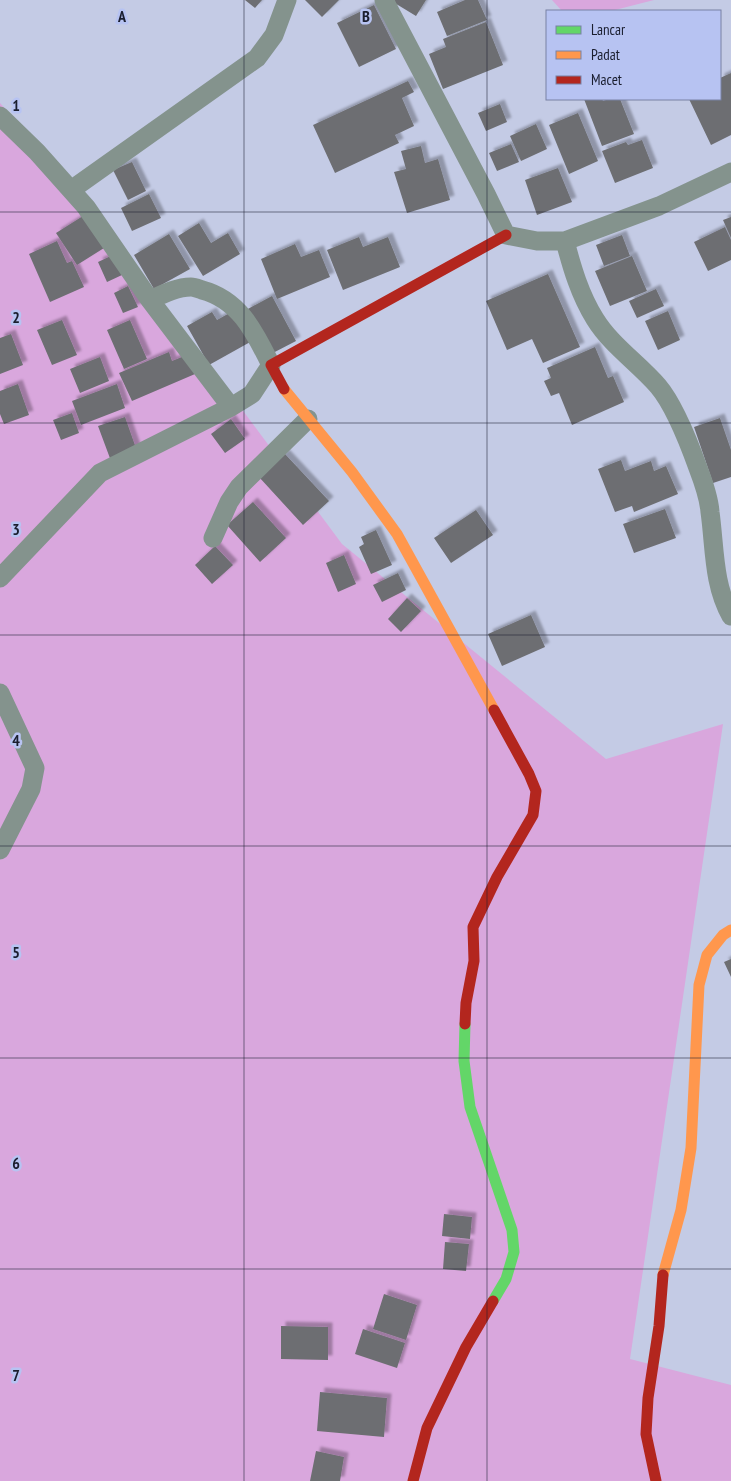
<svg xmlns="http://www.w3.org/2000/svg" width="731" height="1481" font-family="'PT Sans Narrow',sans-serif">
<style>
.green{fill:#d9a7dd}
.building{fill:#6d6e72;filter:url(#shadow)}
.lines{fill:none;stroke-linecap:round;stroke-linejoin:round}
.street{stroke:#84938d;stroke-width:19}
.fast{stroke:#63d668;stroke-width:11}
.slow{stroke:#ff974d;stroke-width:11}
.jam{stroke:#b3261e;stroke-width:11}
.grid{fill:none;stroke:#1a1e2f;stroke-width:1;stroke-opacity:0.55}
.grid-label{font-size:16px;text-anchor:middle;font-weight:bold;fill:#1a1e2f;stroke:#b7c3f2;stroke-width:5;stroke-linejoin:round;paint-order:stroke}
</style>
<defs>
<filter id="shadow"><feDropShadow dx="4.5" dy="-4.5" stdDeviation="1" flood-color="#0004"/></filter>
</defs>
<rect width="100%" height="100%" fill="#c4cbe5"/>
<path class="green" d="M552 0H654L611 11H562Z
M0 103 76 186 342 544 606 759 723 724 630 1359 731 1385V1481H0Z"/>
<path class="building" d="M245 0H262L255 8Z
M305 0H339L322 17Z
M395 0H426L416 16 393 2Z
M465 0H478L487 20 447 36 437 12Z
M374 5 396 49 359 67 337 23Z
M486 22 503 65 443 89 429 54 446 47 443 39Z
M731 73V135L711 145 689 99H720V78Z
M408 81 414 92 402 98 414 126 395 135 399 143 335 173 313 125Z
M584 99H602L603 101 609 99H620L634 134 602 146Z
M500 104 507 122 486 131 478 113Z
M578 113 598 161 569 174 549 125Z
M536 124 547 149 521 161 510 136Z
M642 140 653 168 615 183 602 151 626 142 628 145Z
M511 144 519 162 497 171 489 153Z
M421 146 425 163 438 159 450 200 407 213 394 172 406 169 401 151Z
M132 162 146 191 128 200 113 170Z
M558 168 572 202 537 215 525 180Z
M149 194 161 218 132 231 121 208Z
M83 216 104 248 77 265 56 233Z
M731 217V238L723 220Z
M199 223 211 243 228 233 240 254 203 276 178 236Z
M725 227 731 240V260L708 271 694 242Z
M169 234 190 269 154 289 134 255Z
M622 235 630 256 604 266 596 245Z
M359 237 363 247 388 237 400 267 343 290 327 250Z
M57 241 67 263 72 261 84 287 50 302 29 254Z
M295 244 301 257 319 250 330 277 277 299 261 259Z
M113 255 122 275 107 282 98 262Z
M632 256 647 291 610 306 595 271Z
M548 274 580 347 543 363 532 339 507 350 486 301Z
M128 286 138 307 123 313 114 293Z
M656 289 664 306 637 318 629 301Z
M272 296 296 341 269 355 246 310Z
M235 310 252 341 209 365 187 326 212 312 217 320Z
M668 311 680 340 658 350 645 321Z
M62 320 77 355 52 365 37 330Z
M130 320 147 359 124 369 107 330Z
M11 334 23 365 0 374V338Z
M595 347 608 378 613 376 624 402 572 425 559 393 551 396 544 381 551 378 547 368Z
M169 352 172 361 187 355 195 374 132 401 119 373Z
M100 357 109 381 80 393 70 369Z
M18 384 29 415 4 424 0 414V391Z
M117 384 125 408 81 425 72 401Z
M72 413 79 433 61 440 53 420Z
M125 417 137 451 111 461 98 426Z
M720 418 731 450V477L713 483 694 427Z
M231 419 245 439 225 453 211 434Z
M285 454 329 501 303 525 259 477Z
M621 460 625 471 651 461 654 471 666 466 678 494 634 512 632 506 615 512 598 469Z
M253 502 286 538 260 562 227 525Z
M665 509 676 538 634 553 623 524Z
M476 510 493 535 451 563 434 538Z
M376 530 392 565 371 574 359 547 364 544 361 537Z
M215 546 233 565 212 584 195 565Z
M344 555 356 584 338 592 326 563Z
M398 573 406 590 382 602 373 585Z
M407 598 421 611 401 632 388 619Z
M531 615 545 647 502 666 488 634Z
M731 959V977L724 962Z
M444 1214 472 1217 470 1239 442 1236Z
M445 1242 469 1244 466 1271 443 1269Z
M384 1294 417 1305 406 1340 373 1329Z
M281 1326 328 1327V1360L281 1359Z
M363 1329 405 1343 397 1368 355 1354Z
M320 1392 387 1398 384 1437 317 1431Z
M316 1451 344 1457 340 1481H310Z"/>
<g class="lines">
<path class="street" d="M384 0 486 194 506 235 537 241H565L659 206 731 172
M0 116 37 152 86 207 150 300 231 407
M71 190 257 58 274 35 287 0
M565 241C572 268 580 295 595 319 611 345 638 363 658 386 675 406 689 443 698 468 703 481 709 498 710 512 715 548 713 584 731 616
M213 538 229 502 239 487 308 419
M0 578 100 473 231 407 252 394 271 365C255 333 240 300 202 290 199 289 195 287 191 287 177 287 163 294 150 300
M0 693 35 768 31 789 0 850"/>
<path class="fast" d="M465 1024 464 1061 470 1107 512 1230 514 1252 506 1279 493 1301"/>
<path class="slow" d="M284 389 352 472 397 534 494 710
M663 1275 681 1210 691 1148 699 985 707 955 723 935 731 930"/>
<path class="jam" d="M284 389 271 365 506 235
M465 1024 466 1003 474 961 473 927 497 877 533 815 536 791 529 774 494 710
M413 1481 427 1428 466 1347 493 1301
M656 1481 646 1434 648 1398 659 1326 663 1275"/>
</g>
<path class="grid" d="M244 0V1481M487 0V1481M0 212H731M0 423H731M0 635H731M0 846H731M0 1058H731M0 1269H731"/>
<g class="grid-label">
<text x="122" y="22">A</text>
<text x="366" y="22">B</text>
<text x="16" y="111">1</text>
<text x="16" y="323">2</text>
<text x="16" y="535">3</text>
<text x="16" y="746">4</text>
<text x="16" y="958">5</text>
<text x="16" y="1169">6</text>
<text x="16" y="1381">7</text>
</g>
<rect x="546" y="10" width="175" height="90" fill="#b7c3f2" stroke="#7881a4"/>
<rect x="556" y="26" width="25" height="8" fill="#63d668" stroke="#7881a4"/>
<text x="591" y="35" font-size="15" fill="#1a1e2f">Lancar</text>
<rect x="556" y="51" width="25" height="8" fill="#ff974d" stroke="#7881a4"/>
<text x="591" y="60" font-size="15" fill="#1a1e2f">Padat</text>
<rect x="556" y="76" width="25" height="8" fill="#b3261e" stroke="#7881a4"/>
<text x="591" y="85" font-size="15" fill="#1a1e2f">Macet</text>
</svg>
